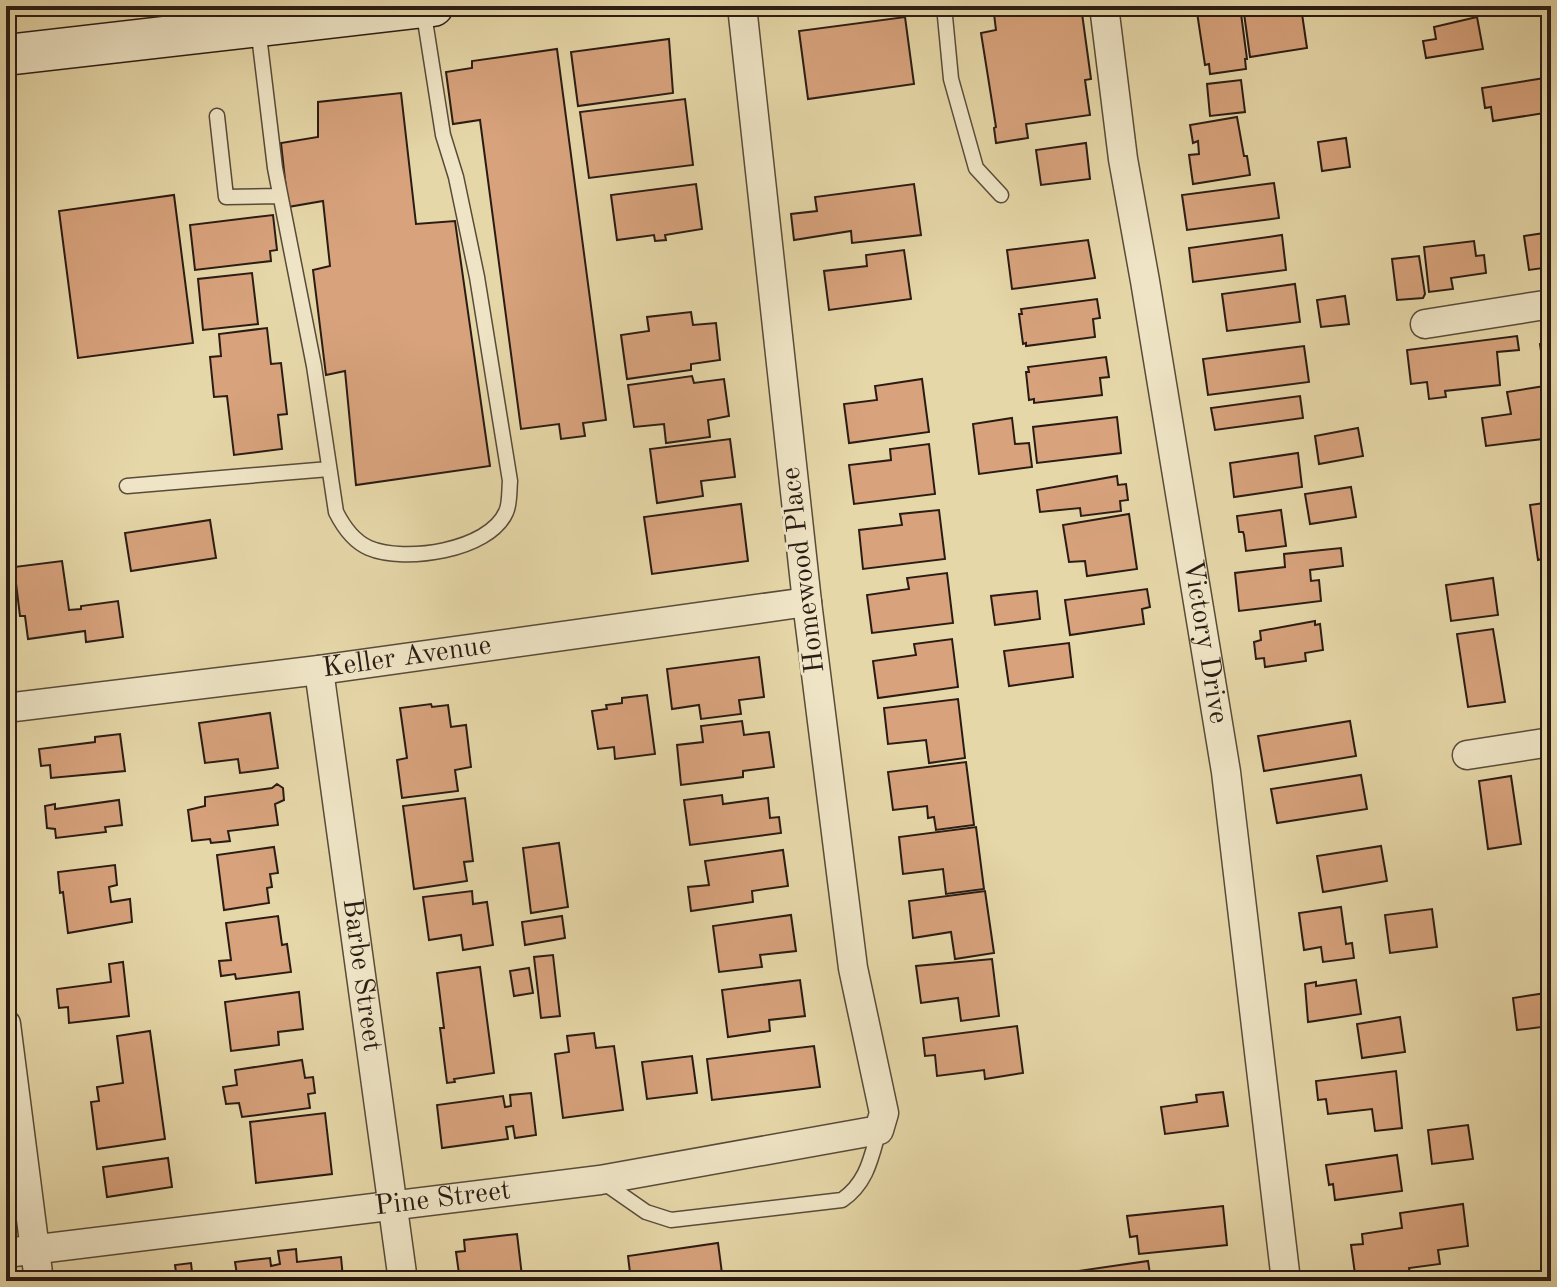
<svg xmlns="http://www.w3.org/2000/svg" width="1557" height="1287" font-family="'Old Standard TT',serif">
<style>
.building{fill:#d7a27c;stroke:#2a1c14;stroke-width:2}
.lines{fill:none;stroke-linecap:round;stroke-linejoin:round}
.lane-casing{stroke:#594b39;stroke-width:17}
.street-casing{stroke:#594b39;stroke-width:31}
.secondary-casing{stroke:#2a1c14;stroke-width:43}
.lane{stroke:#efe5c6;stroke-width:14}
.street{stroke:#efe5c6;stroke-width:28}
.secondary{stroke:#efe5c6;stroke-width:40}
.labels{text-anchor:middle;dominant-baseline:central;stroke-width:6;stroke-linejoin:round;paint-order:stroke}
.street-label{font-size:28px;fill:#2a1c14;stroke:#efe5c6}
</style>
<rect width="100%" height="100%" fill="#e6d7a8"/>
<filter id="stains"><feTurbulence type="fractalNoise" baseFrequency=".0025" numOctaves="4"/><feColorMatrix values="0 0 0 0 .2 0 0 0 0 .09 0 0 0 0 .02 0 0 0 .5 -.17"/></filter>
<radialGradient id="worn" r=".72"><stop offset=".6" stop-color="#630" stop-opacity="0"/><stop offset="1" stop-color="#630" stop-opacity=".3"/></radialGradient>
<path class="building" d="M993 6H1081L1091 79 1085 80 1090 115 1026 124 1028 138 996 143 994 128 996 127 981 33 996 30Z
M1196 6H1240L1247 59H1245L1246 69 1210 74 1209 64 1205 65Z
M1243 6H1286L1287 9 1301 7 1307 48 1250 57Z
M905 17 914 84 808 99 799 31Z
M1477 17 1483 49 1426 58 1423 41 1436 39 1434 27Z
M669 39 673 93 578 106 571 52Z
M557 49 606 420 583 423 585 436 561 439 559 424 521 429 480 120 453 124 446 72 472 68V61Z
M1551 77V112L1493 121 1491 107 1485 108 1482 88Z
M1241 80 1245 112 1210 116 1207 84Z
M401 93 416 224 455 221 490 466 356 485 345 371 326 375 313 270 330 266 323 201 288 207 281 143 318 137V102Z
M685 99 693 165 589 178 580 112Z
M1237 117 1244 156H1247L1250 175 1193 184 1189 155 1199 154 1198 141 1193 143 1190 125Z
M1346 138 1350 167 1322 171 1318 142Z
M1086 143 1090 179 1041 185 1036 150Z
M1274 183 1279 218 1187 230 1182 195Z
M696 184 702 229 665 235 666 240 655 241 654 235 617 240 611 195Z
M914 184 921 235 852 243 851 231 794 240 791 214 817 211 815 197Z
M174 195 193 343 78 358 59 211Z
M273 215 277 250 270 251 271 261 195 270 190 225Z
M1551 232V267L1529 270 1524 236Z
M1282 235 1286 270 1193 282 1189 248Z
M1088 240 1095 278 1012 289 1007 250Z
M1474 241 1476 256 1484 255 1486 273 1451 278 1453 289 1429 292 1424 247Z
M904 250 911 299 829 310 824 271 867 266 866 255Z
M1419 256 1425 294 1423 298 1397 300 1392 259Z
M252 273 258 324 203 330 198 279Z
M1295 284 1300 322 1227 331 1222 294Z
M1345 296 1349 324 1321 327 1317 300Z
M1097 299 1100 318 1093 319 1095 337 1026 346V343L1023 344 1019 314H1022L1021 309Z
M691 312 693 325 716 323 720 360 691 364V370L627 379 621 335 649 331 647 317Z
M267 328 271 364 281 363 287 414 278 415 282 449 234 455 227 396 214 397 210 357 221 356 219 334Z
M1551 329V378H1549L1546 351H1541L1540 344 1545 343 1543 331Z
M1517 336 1519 350 1497 352 1500 385 1445 391 1446 397 1429 399 1427 382 1411 384 1407 350Z
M1304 346 1309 382 1208 395 1203 359Z
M1106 357 1109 377 1100 378 1102 395 1034 403V399L1029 400 1026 372H1029L1028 367Z
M692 376 694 383 724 379 729 416 708 420 710 437 666 443 664 424 634 427 628 385Z
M922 379 929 432 849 443 844 404 877 400 875 386Z
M1551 385V438L1486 446 1482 418 1511 414 1507 392Z
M1300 396 1303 418 1215 430 1211 408Z
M1117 417 1121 453 1037 463 1033 427Z
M1012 418 1015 444 1029 443 1032 467 979 474 973 424Z
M1358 428 1363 456 1319 464 1315 436Z
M730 439 735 477 701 481 703 496 657 503 650 449Z
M929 444 935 494 854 504 849 465 891 460 890 449Z
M1298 453 1302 487 1234 497 1230 463Z
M1117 476 1118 485 1126 484 1128 500 1120 501 1121 511 1081 516 1080 508 1040 512 1037 490Z
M1351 487 1356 517 1310 524 1305 494Z
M1551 502V557L1538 560 1530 505Z
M741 504 748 561 652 574 644 517Z
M939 510 945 559 863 569 859 530 902 525 900 514Z
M1281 510 1286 546 1246 551 1244 535 1243 532H1239L1237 516Z
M1129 514 1137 569 1087 576 1085 561 1069 562 1063 525Z
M210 520 216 558 131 571 125 533Z
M1341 548 1343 566 1310 570 1311 581 1319 580 1321 601 1239 611 1235 573 1285 567 1284 554Z
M62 561 69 610 81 609V606L118 601 123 637 86 642 85 631 28 639 25 616H20L14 567Z
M947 573 953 623 872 633 867 595 909 589 907 578Z
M1493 578 1498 615 1451 621 1446 585Z
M1147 589 1150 607 1142 609 1144 624 1070 635 1065 600Z
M1037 591 1040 619 995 625 991 596Z
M1315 621V625L1320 624 1323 650 1305 653 1306 661 1265 667 1264 658 1256 659 1254 642 1261 640 1260 631Z
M1493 629 1505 702 1468 707 1457 634Z
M952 639 958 687 878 698 873 661 916 655 914 644Z
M1069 643 1073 677 1009 686 1004 651Z
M759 657 764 697 739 700 741 714 701 719 699 705 672 709 667 669Z
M647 695 655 754 615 759 614 747 598 749 592 711 607 709 606 705 622 703V698Z
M958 699 965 758 929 763 926 740 888 744 884 708Z
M431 704 432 707 448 705 451 727 466 725 471 767 455 770 458 791 402 798 397 760 407 758 400 708Z
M270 713 278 768 240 773 238 759 205 763 199 723Z
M742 721 744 735 769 732 774 767 743 771V777L681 785 677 745 703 742 701 726Z
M1350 721 1356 756 1264 771 1258 736Z
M120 734 125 771 51 778 50 765 41 766 39 749 95 742V737Z
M966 762 974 825 936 830 934 817 928 818 927 806 893 810 888 772Z
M1361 775 1367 809 1277 823 1271 789Z
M1511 776 1521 844 1488 849 1479 781Z
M277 784 283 788 284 800 275 804 278 825 228 831 230 841 211 843 210 839 192 841 188 810 205 806V797L272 788Z
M722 795 723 804 768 798 770 818 779 817 781 833 690 845 684 800Z
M465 798 473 861 464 862 467 881 414 889 403 806Z
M119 800 122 825 105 827 106 832 56 838 55 829 47 828 45 806 55 804V809Z
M976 827 984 889 946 894 943 869 903 874 899 837Z
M559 843 568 907 531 913 523 848Z
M1381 846 1387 881 1323 892 1317 856Z
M274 847 278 873 270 874 272 887 267 888 269 903 224 910 217 855Z
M783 850 788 886 752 891 753 902 691 911 688 887 709 885 705 861Z
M115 865 117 885 109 887 111 902 130 899 132 922 68 933 63 892 60 893 58 872Z
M472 891 473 904 487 902 493 945 463 950 461 935 429 940 423 897Z
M985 891 994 953 955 959 951 932 913 938 909 901Z
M1341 907 1346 944 1352 943 1354 958 1323 962 1321 947 1304 950 1299 913Z
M1432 909 1437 947 1390 953 1385 915Z
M791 915 796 951 760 955 762 967 719 972 713 926Z
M278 916 282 945 287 944 291 972 236 979 235 974 221 976 219 961 231 960 226 923Z
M562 916 565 938 525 945 522 922Z
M553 955 560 1016 541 1018 534 957Z
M992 959 999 1016 961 1021 958 998 921 1003 916 966Z
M123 962 129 1016 69 1023 68 1007 59 1008 57 989 111 982 109 964Z
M480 967 494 1073 454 1079 455 1082 447 1083 440 1028H444L437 973Z
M529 968 533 993 514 996 510 971Z
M800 980 805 1016 769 1020 770 1031 728 1037 722 990Z
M1356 980 1361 1014 1308 1022 1305 984 1316 982V986Z
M299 992 303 1029 278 1032 279 1045 231 1051 225 1002Z
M1546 993 1550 1026 1517 1030 1513 998Z
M1400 1017 1405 1052 1362 1058 1357 1024Z
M1017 1026 1023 1073 985 1079 984 1070 937 1076 935 1055 925 1056 923 1038Z
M150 1031 165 1139 97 1149 91 1102 99 1101 97 1087 123 1083 117 1036Z
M594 1033 596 1048 614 1046 623 1110 563 1118 555 1054 569 1052 567 1036Z
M814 1046 820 1087 712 1100 707 1059Z
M692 1056 697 1093 647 1099 642 1062Z
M302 1060 305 1078 313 1077 315 1093 308 1094 310 1108 242 1117 239 1103 226 1104 223 1087 237 1085 235 1070Z
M1396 1071 1402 1128 1375 1131 1372 1109 1328 1114 1326 1099 1318 1100 1316 1081Z
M1223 1092 1228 1126 1165 1134 1161 1107 1197 1102 1196 1095Z
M531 1093 536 1135 515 1138 513 1126 506 1127 508 1139 442 1148 437 1105 503 1096 505 1107 511 1106 510 1095Z
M325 1113 332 1174 256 1183 250 1122Z
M1468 1125 1473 1159 1432 1164 1428 1130Z
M1397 1155 1402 1191 1335 1200 1333 1184 1329 1185 1326 1165Z
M168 1158 172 1187 107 1197 103 1167Z
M1463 1204 1468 1246 1438 1250 1440 1264 1409 1268 1411 1281H1356L1351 1245 1363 1244 1362 1234 1402 1228 1400 1213Z
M1223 1206 1227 1245 1139 1254 1137 1236 1130 1237 1127 1216Z
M517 1234 522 1276 460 1281 456 1252 465 1251 464 1240Z
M718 1243 723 1281H631L628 1256Z
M1551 1247V1279H1550L1546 1248Z
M296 1249 297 1262 341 1257 343 1278 336 1281H238L235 1262 270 1258 271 1266 280 1264 278 1251Z
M1148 1261 1151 1281H1079L1078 1271Z
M191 1263 193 1281H116L176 1272 175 1265Z"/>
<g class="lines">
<defs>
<path id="lane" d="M944 6 951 79 976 168 1001 195
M258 27 275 168 314 366 336 512C343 526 353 541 369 548 404 563 489 551 506 512 510 504 509 491 510 481L477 277 456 177 443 135 423 8
M217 116 226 197 280 196
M127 486 329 469
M600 1180 646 1212 671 1220 842 1200C867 1183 871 1158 879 1130"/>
<g id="street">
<path id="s1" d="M1104 6 1123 159 1145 281 1226 772 1286 1281"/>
<path d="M1425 324 1551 304"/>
<path id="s2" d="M319 670 403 1281"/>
<path id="s3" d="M6 708 319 670 807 602"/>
<path d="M1467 755 1551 742"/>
<path d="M6 1024 39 1281"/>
<path id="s4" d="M6 1253 600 1180 879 1130 884 1113 853 968 807 602 742 6"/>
</g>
<path id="secondary" d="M6 55 433 6"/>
</defs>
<use href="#lane" class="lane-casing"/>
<use href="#street" class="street-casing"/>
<use href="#secondary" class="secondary-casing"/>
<use href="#lane" class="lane"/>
<use href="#street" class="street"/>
<use href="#secondary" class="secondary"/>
</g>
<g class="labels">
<g class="street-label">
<text transform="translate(804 570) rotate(-97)">Homewood Place</text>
<text stroke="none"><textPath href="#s1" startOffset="644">Victory Drive</textPath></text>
<text stroke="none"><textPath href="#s3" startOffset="404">Keller Avenue</textPath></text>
<text stroke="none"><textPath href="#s2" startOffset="308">Barbe Street</textPath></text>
<text stroke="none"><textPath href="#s4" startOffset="440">Pine Street</textPath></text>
</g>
</g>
<rect width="1557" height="1287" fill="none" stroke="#e6d7a8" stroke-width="32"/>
<rect x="8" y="8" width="1541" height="1271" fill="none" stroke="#2a1c14" stroke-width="4"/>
<rect x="16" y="16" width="1525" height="1255" fill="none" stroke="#2a1c14" stroke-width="2"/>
<rect width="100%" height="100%" filter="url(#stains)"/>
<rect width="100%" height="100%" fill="url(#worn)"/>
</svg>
